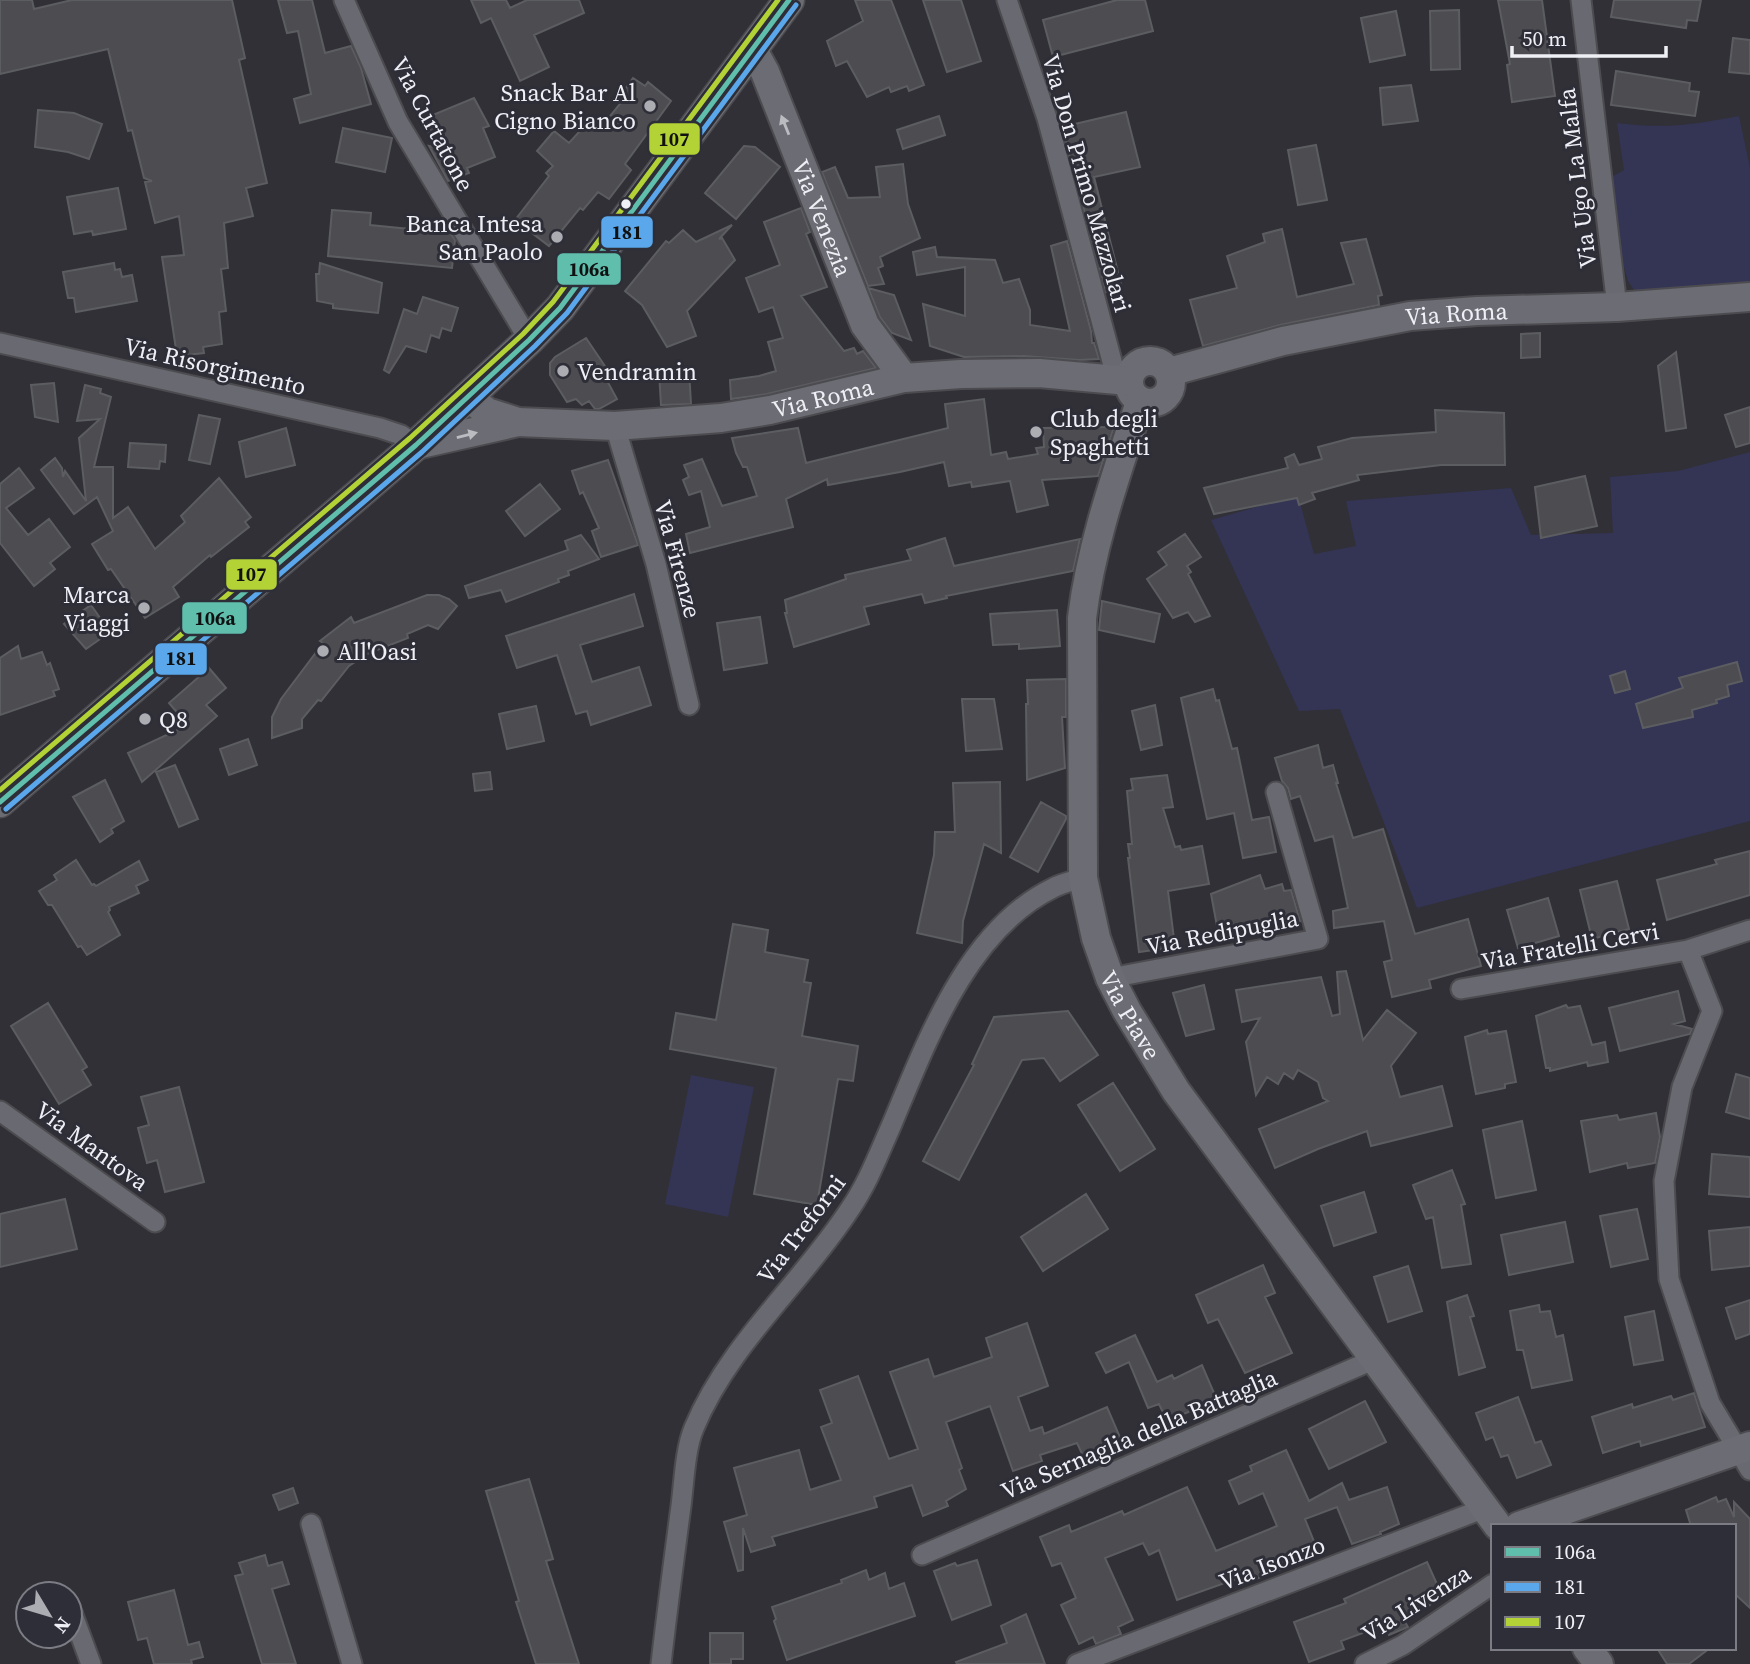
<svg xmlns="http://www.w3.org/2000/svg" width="1750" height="1664" font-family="'Source Serif 4',serif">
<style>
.green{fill:#343455}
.building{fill:#4c4c51;stroke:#5c5d61;stroke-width:2}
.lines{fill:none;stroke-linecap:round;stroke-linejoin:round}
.street-casing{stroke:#4c4c50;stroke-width:23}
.secondary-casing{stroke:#4c4c50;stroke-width:32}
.primary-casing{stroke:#4c4c50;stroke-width:33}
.street{stroke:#696a71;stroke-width:19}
.secondary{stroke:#6c6c74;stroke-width:28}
.primary{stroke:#6b6b72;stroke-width:30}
.bus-1-casing{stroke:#2e2e38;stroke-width:10}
.bus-2-casing{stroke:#2e2e38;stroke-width:10}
.bus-3-casing{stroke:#2e2e38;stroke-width:10}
.bus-1{stroke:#5fbeac;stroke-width:5}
.bus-2{stroke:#5aa8eb;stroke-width:5}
.bus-3{stroke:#b2d235;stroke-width:5}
.oneway{fill:#bbbbc2}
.poi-dot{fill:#acadb3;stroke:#2e2e38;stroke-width:2.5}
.bus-dot{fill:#eff0f6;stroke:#2e2e38;stroke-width:2.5}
.labels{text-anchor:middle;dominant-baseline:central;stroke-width:6;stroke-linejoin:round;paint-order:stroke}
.poi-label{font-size:24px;fill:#eff0f6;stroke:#2e2e38;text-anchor:start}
.street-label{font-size:24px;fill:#eff0f6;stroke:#2e2e38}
.line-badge{stroke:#2e2e38;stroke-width:2.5}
.pale-badge-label{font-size:19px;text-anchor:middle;font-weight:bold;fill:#111}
</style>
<rect width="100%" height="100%" fill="#303036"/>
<path class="green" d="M1739 116 1750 168V291L1636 293 1628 281 1624 267 1608 179 1624 170 1617 123C1665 129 1692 125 1739 116Z
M1750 452V821L1417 908 1340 709 1299 711 1211 520 1298 495 1314 554 1356 546 1346 501 1511 488 1531 535 1613 533 1610 477 1678 471Z
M691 1075 754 1087 728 1217 665 1204Z"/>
<path class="building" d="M0 0H32L34 9 72 0H232L245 58 239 60 267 183 246 188 253 216 224 223 228 268 221 269 226 311 219 312 222 344 203 347 204 353 177 356 162 257 184 255 179 216 155 223 145 182 152 181 144 178 132 130 128 131 108 49 0 74Z
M278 0H312L325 53 351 46 361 68 371 104 300 123 294 99 311 94 298 31 287 33Z
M471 0H506L510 8 527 0H579L584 13 534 35 549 67 520 81 491 18 481 23Z
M855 0H891L924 85 909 91 907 86 891 92 889 87 867 97 847 61 836 66 827 41 863 21Z
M923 0H961L981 61 947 72Z
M1117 0H1145L1153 31 1053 57 1043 20Z
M1498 0H1542L1555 96 1512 102 1507 65 1510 64Z
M1614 0H1701L1697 21 1687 20 1686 28 1611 17Z
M1459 10 1460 69 1431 70 1430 11Z
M1396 11 1405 55 1370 62 1361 18Z
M1733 38 1750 40V74L1729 72Z
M1616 71 1690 83 1689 91 1699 92 1695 116 1611 105Z
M633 78 645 86 648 82 671 101 625 164 631 170 609 199 598 192 583 210 580 208 549 246 515 220 549 176 546 173 553 166 537 151 554 131 569 143 590 120 601 127 620 104 616 101Z
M1411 85 1418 121 1383 125 1380 88Z
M474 98 489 126 483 128 495 157 467 168 469 173 448 181 429 146 434 147 423 119Z
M38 110 74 113 102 124 89 159 68 152 35 147Z
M1126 112 1140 167 1094 177 1122 288 1106 292 1062 127Z
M939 116 945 135 903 149 897 130Z
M343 128 392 138 385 172 336 162Z
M1316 145 1327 200 1298 205 1288 150Z
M744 146 755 147 780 167 736 219 705 193Z
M903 164 908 204 920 238 880 257 883 266 878 268 884 284 868 286 822 172 835 167 848 198 880 197 876 167Z
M118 188 126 229 93 235 92 231 74 234 67 197Z
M801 208 810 232 806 234 827 287 801 296 844 351 854 348 857 354 863 351 876 368 767 394 731 399 730 380 759 376 776 371 768 342 783 338 773 307 759 312 746 278 780 265 764 222Z
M332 210 371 213 370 225 450 233 455 240 452 268 328 256Z
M732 225 719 239 722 238 735 260 687 311 696 336 667 347 642 305 625 291 666 241 669 243 683 230 696 242Z
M1282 229 1297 297 1354 284 1341 243 1366 239 1382 295 1378 296 1379 305 1280 325 1203 346 1190 300 1237 288 1227 256 1265 242 1263 234Z
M1067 241 1091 331 1092 343H1094L1099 359 1079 360 1024 356 964 357 930 346 923 304 965 316V267L917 275 913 252 935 247 937 257 995 260 1003 283 1019 279 1030 310V325L1070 331 1051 246Z
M114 263 115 270 120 269 122 277 132 275 137 301 76 312 74 298H68L63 272Z
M320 263 382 283 378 313 333 308V304L317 301 316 274H319Z
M868 288 894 295 911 340 892 333 880 317Z
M423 297 458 308 451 331 442 328 439 338 431 335 426 352 406 346 389 373 384 370 404 309 417 314Z
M1540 333V357L1521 358V334Z
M586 338 611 375 605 377 617 399 599 409H595L589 401 582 405 576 399 567 402 550 375V363L555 357Z
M1676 352 1686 428 1666 431 1658 366Z
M689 370 691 404 661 405 659 372Z
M54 383 58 422 35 417 31 385Z
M85 385 101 389 100 393 111 397 94 467H113V518L128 507 155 549 185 522 181 516 219 478 251 517 245 522 249 527 211 557 210 555 173 587 179 597 145 618 111 569 108 570 92 544 113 531 97 497 74 514 41 470 55 458 62 468 63 477 65 471 86 501 79 438 100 419 77 421Z
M984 399 991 455 1006 452 1008 459 1038 454 1036 448 1044 447 1043 428 1114 427 1098 476 1042 480 1048 505 1017 512 1010 481 972 487 971 482 949 486 944 462 900 472 828 485 827 479 786 499 793 527 690 553 686 534 710 527 701 491 689 495 683 480 689 477 684 465 702 459 722 506 757 496 747 467H743L736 453 732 438 798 428 806 463 948 428 945 404Z
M1750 407V443L1736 447 1725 415Z
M1435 410 1504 413 1505 465H1441L1357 475 1359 480 1312 493 1315 499 1299 505 1297 498 1214 514 1204 488 1288 468 1285 458 1294 454 1299 465 1322 459 1318 447 1352 438 1436 432Z
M199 415 220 419 210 464 189 460Z
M286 428 295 465 246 477 239 442Z
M130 443 166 445 165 462 160 461 159 469 128 467Z
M608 460 638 545 601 557 592 531 599 528 583 492 580 494 572 471Z
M19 468 34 488 6 508 28 535 49 519 70 547 50 563 55 569 34 586 0 543V484Z
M1585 476 1597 526 1541 538 1535 487Z
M540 484 560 509 525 536 506 511Z
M1185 534 1201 557 1187 566 1191 572 1188 574 1210 616 1195 622 1188 612 1173 618 1147 579 1167 565 1158 552Z
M581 535 599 559 568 571 569 575 558 579 559 582 506 602 501 590 469 598 465 586 568 550 565 541Z
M945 538 954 566 1080 539 1073 571 946 596 947 598 925 603 922 594 864 607 869 624 794 647 785 613H787L785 600 846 579 845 575 911 560 907 550Z
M634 594 643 626 580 645 592 682 639 667 651 705 591 725 587 711 576 714 557 655 517 668 506 636Z
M427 595H439L449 599 457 606 438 629 428 625 407 634 408 638 367 654 349 666 321 701 318 700 302 719V728L272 738V717L281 699 323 643 320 641 351 617 354 623Z
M1102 601 1160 614 1154 642 1099 630Z
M91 605 110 632 86 649 64 624Z
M1057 610 1060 646 1019 649V644L993 645 990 614Z
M760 617 767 663 724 670 717 623Z
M18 646 21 659 42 652 47 665 50 663 59 689 53 691 55 696 0 715V658Z
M1737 662 1742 681 1727 685 1729 696 1716 700 1717 703 1692 710 1693 717 1643 728 1636 704 1683 688 1679 678Z
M209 668 226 688 206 705 217 716 142 782 128 753 188 725 169 703Z
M1625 671 1630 689 1615 693 1610 676Z
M1066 679V717H1062L1065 768 1027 780 1026 704H1028L1027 680Z
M1213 689 1216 701 1219 700 1232 749 1237 748 1252 820 1269 817 1276 852 1243 858 1234 813 1207 819 1181 698Z
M962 699H994L1002 749 966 751Z
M1155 705 1162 745 1141 750 1132 711Z
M536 706 544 741 507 749 499 714Z
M248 739 257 765 229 775 220 749Z
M1318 745 1323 768 1333 765 1338 783H1336L1353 838 1383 829 1415 934 1468 919 1481 966 1429 980 1431 988 1392 997 1384 962 1392 960 1384 921 1334 928 1333 911 1348 908 1333 836 1315 841 1300 796 1291 799 1288 788 1282 781 1275 758Z
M175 765 198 819 179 827 156 772Z
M490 772 492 789 475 791 473 774Z
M1167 775 1173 807 1163 808 1175 847 1180 846 1181 850 1202 846 1209 884 1168 891 1175 947 1139 952 1128 858H1130L1128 844H1132L1127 791 1133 790 1131 779Z
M105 780 124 821 111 829 113 833 100 842 73 797Z
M1000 782 1001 853 984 844 963 921 962 943 917 933 934 855 935 832H955L953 783Z
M1041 802 1066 816V819L1038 872 1010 857Z
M1750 851V895L1667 920 1657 880 1717 864 1715 860Z
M76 860 92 885 94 884 96 886 139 861 148 880 136 886 139 893 109 907 110 910 108 912 120 935 87 955 81 946 78 947 52 905H48L39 891 57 880 54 875Z
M1260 875 1265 889 1282 884 1284 891 1291 890 1301 924 1275 932 1274 925 1219 937 1211 894Z
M1617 881 1629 929 1592 939 1580 890Z
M1548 898 1559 936 1518 948 1507 910Z
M733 924 768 930 765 952 808 960 804 982 811 983 802 1036 858 1046 853 1081 838 1079 817 1205 754 1194 776 1068 670 1049 676 1013 716 1020Z
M1346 971 1363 1040 1387 1010 1416 1033 1391 1066 1400 1097 1442 1086 1452 1126 1371 1146 1367 1131 1318 1149 1275 1168 1259 1129 1328 1101 1323 1098 1318 1082 1298 1070 1293 1079 1284 1073 1278 1084 1267 1077 1256 1095 1246 1042 1260 1018 1242 1022 1236 990 1321 977 1332 1016 1340 1014 1337 972Z
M1204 985 1214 1029 1186 1036 1173 993Z
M1678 991 1685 1021 1674 1024 1692 1029 1690 1034 1620 1051 1609 1008Z
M48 1003 87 1067 82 1070 91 1085 59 1104 11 1026Z
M1566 1005 1568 1008 1580 1006 1592 1045 1605 1042 1608 1062 1588 1066 1587 1062 1550 1071V1068H1546L1536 1016Z
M1068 1011 1098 1055 1060 1081 1044 1058 1022 1060 959 1180 923 1161 974 1065 972 1064 994 1017Z
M1487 1030 1488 1034 1506 1031 1516 1082 1505 1084V1088L1476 1094 1465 1037Z
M1736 1074 1750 1078V1119L1726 1112Z
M1113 1083 1155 1149 1120 1171 1078 1105Z
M179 1087 204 1182 165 1192 157 1160 147 1163 138 1128 149 1125 141 1097Z
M1656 1113 1660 1137 1655 1163 1628 1168 1627 1163 1590 1172 1581 1121 1617 1115 1619 1120Z
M1522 1121 1536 1190 1496 1198 1483 1130Z
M1712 1154 1750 1157V1197L1709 1194Z
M1452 1170 1465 1204 1461 1205 1471 1264 1442 1268 1433 1217 1426 1219 1413 1185Z
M1364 1192 1376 1232 1334 1246 1321 1206Z
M1086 1194 1108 1229 1043 1271 1021 1237Z
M65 1199 77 1249 0 1267V1214Z
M1637 1209 1648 1259 1611 1267 1600 1216Z
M1565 1222 1573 1262 1509 1275 1501 1235Z
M1750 1227V1266L1712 1270 1709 1231Z
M1263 1265 1275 1293 1265 1297 1292 1353 1245 1373 1218 1319 1208 1323 1196 1295Z
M1408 1266 1422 1311 1388 1322 1374 1277Z
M1467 1295 1474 1316 1470 1317 1485 1367 1459 1375 1447 1302Z
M1750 1300V1334L1736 1339 1726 1308Z
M1539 1305 1540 1312 1550 1311 1556 1337 1563 1335 1572 1380 1532 1388 1523 1350H1517L1510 1311Z
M1654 1311 1663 1360 1634 1365 1625 1317Z
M1027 1323 1048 1386 1018 1397 1030 1431 1042 1427 1044 1434 1107 1407 1122 1442 1084 1458 1077 1443 1040 1455 1042 1461 1013 1471 990 1406 946 1422 962 1468 959 1470 966 1489 946 1501 948 1506 923 1516 912 1485 874 1497 877 1507 772 1537 775 1545 751 1552 743 1528V1570L738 1571 724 1522 747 1515 734 1468 799 1450 810 1490 841 1480 821 1427 832 1423 820 1390 858 1376 889 1459 918 1449 890 1372 928 1359 934 1377 992 1357 986 1338Z
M1135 1335 1157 1382 1172 1375 1174 1379 1202 1365 1217 1400 1167 1421 1159 1404 1148 1408 1129 1362 1106 1373 1096 1353Z
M1694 1393 1705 1427 1641 1446 1640 1441 1603 1453 1592 1417 1632 1404 1633 1408 1671 1396 1673 1400Z
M1518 1397 1535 1443 1541 1441 1551 1465 1517 1478 1508 1455 1501 1457 1493 1437 1486 1440 1476 1413Z
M1365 1401 1386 1442 1329 1469 1309 1429Z
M1286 1450 1309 1501 1342 1483 1349 1500 1387 1487 1399 1524 1380 1532 1381 1534 1352 1544 1337 1507 1305 1519 1319 1554 1256 1579 1253 1573 1177 1600 1159 1550 1149 1555 1143 1543 1105 1558 1133 1620 1118 1627 1121 1634 1096 1644 1093 1637 1079 1644 1061 1605 1076 1598 1061 1563 1052 1566 1040 1537 1069 1525 1071 1532 1122 1511 1124 1515 1187 1487 1216 1551 1277 1526 1263 1493 1239 1504 1229 1481 1252 1471 1250 1466Z
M529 1479 553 1559 546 1561 579 1664H536L516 1602 519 1601 486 1491Z
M293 1488 298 1503 279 1510 273 1495Z
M1716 1497 1718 1502 1726 1499 1734 1517V1502L1750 1519V1608L1734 1593V1526H1691L1686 1510Z
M265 1555 268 1566 282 1562 289 1584 272 1589 296 1664H262L235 1576 243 1574 239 1563Z
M977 1560 991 1605 952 1620 934 1571 955 1563 957 1566Z
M1427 1562 1440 1591 1430 1605 1402 1617 1408 1627 1389 1635 1384 1625 1341 1641 1344 1649 1309 1662 1294 1622 1346 1603 1344 1599Z
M866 1570 869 1580 885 1573 889 1589 904 1583 915 1616 787 1660 774 1621 776 1619 772 1607 842 1583 841 1580Z
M174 1590 188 1645 199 1642 203 1657 191 1660 192 1664H154L147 1638 138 1640 128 1602Z
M1026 1614 1045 1664H957L956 1662 1007 1643 1001 1626Z
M710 1633H743V1659H731V1664H710Z
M1657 1648H1710L1689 1664H1667Z"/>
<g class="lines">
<defs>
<path id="street" d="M344 0 398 122 529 340
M1007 0 1047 118 1117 380
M1581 0 1617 307
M0 343 380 428 401 435 416 445
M615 426 656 564 689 705
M1750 930 1688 950 1712 1011 1682 1087 1664 1181 1669 1279 1710 1403 1750 1470
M1110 978 1318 939 1276 792
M1461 989 1688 950
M0 1111 155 1222
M311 1524 352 1664
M922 1555 1375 1359
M70 1607 91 1664
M661 1664C667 1611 674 1559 681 1506 684 1483 685 1449 694 1428 729 1344 801 1284 850 1209 868 1183 879 1153 892 1124 927 1041 967 930 1053 888 1062 883 1073 881 1083 878
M1077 1664 1485 1508
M1365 1664 1403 1645 1493 1584"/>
<g id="secondary">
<path id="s1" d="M753 50 765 72 865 325 904 378"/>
<circle cx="1150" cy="382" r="21"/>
<path id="s2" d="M1169 372 1283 341 1410 316 1477 311 1617 307 1750 297"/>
<path id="s3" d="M468 397 487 412 518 422 615 426 721 418 770 410 904 378 961 374 1039 373 1129 381"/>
<path id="s4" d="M1140 402C1117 472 1091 544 1082 618L1083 878 1096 938 1110 978 1127 1011 1176 1091 1498 1526"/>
<path d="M416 445 518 422"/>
<path d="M1519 1526 1750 1446"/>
<path d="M1587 1648 1599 1664"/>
</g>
<path id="primary" d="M0 802 416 445 529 340 560 308 789 0"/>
</defs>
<use href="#street" class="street-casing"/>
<use href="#secondary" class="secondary-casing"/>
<use href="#primary" class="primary-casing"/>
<use href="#street" class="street"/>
<use href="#secondary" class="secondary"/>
<use href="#primary" class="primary"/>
<defs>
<path id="bus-1" d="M0 802 416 445 529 340 560 308 789 0"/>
<path id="bus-2" d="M6 809 422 452 535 346 567 313 796 5"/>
<path id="bus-3" d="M0 790 410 438 523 334 553 302 778 0"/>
</defs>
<use href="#bus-1" class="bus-1-casing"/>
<use href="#bus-2" class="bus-2-casing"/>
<use href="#bus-3" class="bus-3-casing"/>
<use href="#bus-1" class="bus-1"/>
<use href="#bus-2" class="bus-2"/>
<use href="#bus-3" class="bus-3"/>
</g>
<defs><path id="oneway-solid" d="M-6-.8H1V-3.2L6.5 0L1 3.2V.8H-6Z" transform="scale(1.75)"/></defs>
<g class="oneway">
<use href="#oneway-solid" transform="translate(785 125) rotate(-112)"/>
<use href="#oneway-solid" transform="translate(467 435) rotate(-14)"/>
</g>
<g class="poi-dot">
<circle cx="650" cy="106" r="7"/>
<circle cx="557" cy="237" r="7"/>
<circle cx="563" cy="371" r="7"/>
<circle cx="1036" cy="432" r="7"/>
<circle cx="144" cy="608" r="7"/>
<circle cx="323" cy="651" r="7"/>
<circle cx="145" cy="719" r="7"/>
</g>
<circle class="bus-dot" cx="626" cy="204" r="6"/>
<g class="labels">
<g class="poi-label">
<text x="636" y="92" text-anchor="end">Snack Bar Al<tspan x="636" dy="28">Cigno Bianco</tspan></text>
<text x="543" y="223" text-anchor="end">Banca Intesa<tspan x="543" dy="28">San Paolo</tspan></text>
<text x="577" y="371">Vendramin</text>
<text x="1050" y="418">Club degli<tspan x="1050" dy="28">Spaghetti</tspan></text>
<text x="130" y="594" text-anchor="end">Marca<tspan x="130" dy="28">Viaggi</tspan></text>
<text x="337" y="651">All'Oasi</text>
<text x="159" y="719">Q8</text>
</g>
<g class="street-label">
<text transform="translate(433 124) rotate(62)">Via Curtatone</text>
<text transform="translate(1577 178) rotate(-97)">Via Ugo La Malfa</text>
<text transform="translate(1087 183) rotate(74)">Via Don Primo Mazzolari</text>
<text stroke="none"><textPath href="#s1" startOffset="182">Via Venezia</textPath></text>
<text stroke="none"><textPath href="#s2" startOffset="294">Via Roma</textPath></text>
<text transform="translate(215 366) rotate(13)">Via Risorgimento</text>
<text stroke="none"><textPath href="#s3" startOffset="364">Via Roma</textPath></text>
<text transform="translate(678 559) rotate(75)">Via Firenze</text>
<text transform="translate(1222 932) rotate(-11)">Via Redipuglia</text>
<text transform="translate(1570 946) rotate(-10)">Via Fratelli Cervi</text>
<text stroke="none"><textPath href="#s4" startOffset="630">Via Piave</textPath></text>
<text transform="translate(92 1146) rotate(36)">Via Mantova</text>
<text transform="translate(801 1229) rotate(-53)">Via Treforni</text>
<text transform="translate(1139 1434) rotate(-23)">Via Sernaglia della Battaglia</text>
<text transform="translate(1272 1563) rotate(-21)">Via Isonzo</text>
<text transform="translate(1416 1603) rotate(-32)">Via Livenza</text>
</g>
</g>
<g class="line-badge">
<rect x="648" y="122" width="53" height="34" rx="7" fill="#b2d235"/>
<rect x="600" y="215" width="54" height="34" rx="7" fill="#5aa8eb"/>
<rect x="556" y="252" width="66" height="34" rx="7" fill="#5fbeac"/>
<rect x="225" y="558" width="53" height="33" rx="7" fill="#b2d235"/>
<rect x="181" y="601" width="67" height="34" rx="7" fill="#5fbeac"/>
<rect x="154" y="642" width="54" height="34" rx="7" fill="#5aa8eb"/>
</g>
<g class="pale-badge-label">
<text x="674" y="146">107</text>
<text x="627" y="239">181</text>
<text x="589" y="276">106a</text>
<text x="251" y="581">107</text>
<text x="215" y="625">106a</text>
<text x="181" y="665">181</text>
</g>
<rect x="1491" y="1524" width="245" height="126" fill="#2e2e38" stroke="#7b7c84" stroke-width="2"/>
<rect x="1505" y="1547" width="35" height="10" fill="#5fbeac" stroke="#7b7c84" stroke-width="2"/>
<text x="1554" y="1559" font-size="21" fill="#eff0f6">106a</text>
<rect x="1505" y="1582" width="35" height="10" fill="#5aa8eb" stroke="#7b7c84" stroke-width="2"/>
<text x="1554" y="1594" font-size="21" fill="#eff0f6">181</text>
<rect x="1505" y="1617" width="35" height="10" fill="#b2d235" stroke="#7b7c84" stroke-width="2"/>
<text x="1554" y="1629" font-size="21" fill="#eff0f6">107</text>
<g transform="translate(49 1615) rotate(128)"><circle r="33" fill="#2e2e38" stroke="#7b7c84" stroke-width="2"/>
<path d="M0-5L12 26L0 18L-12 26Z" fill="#acadb3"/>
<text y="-10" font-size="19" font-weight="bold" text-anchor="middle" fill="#eff0f6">N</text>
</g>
<path d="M1512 46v10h154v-10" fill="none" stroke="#eff0f6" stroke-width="3.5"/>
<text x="1522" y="46" font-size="21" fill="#eff0f6" stroke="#2e2e38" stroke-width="5" paint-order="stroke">50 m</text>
</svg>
